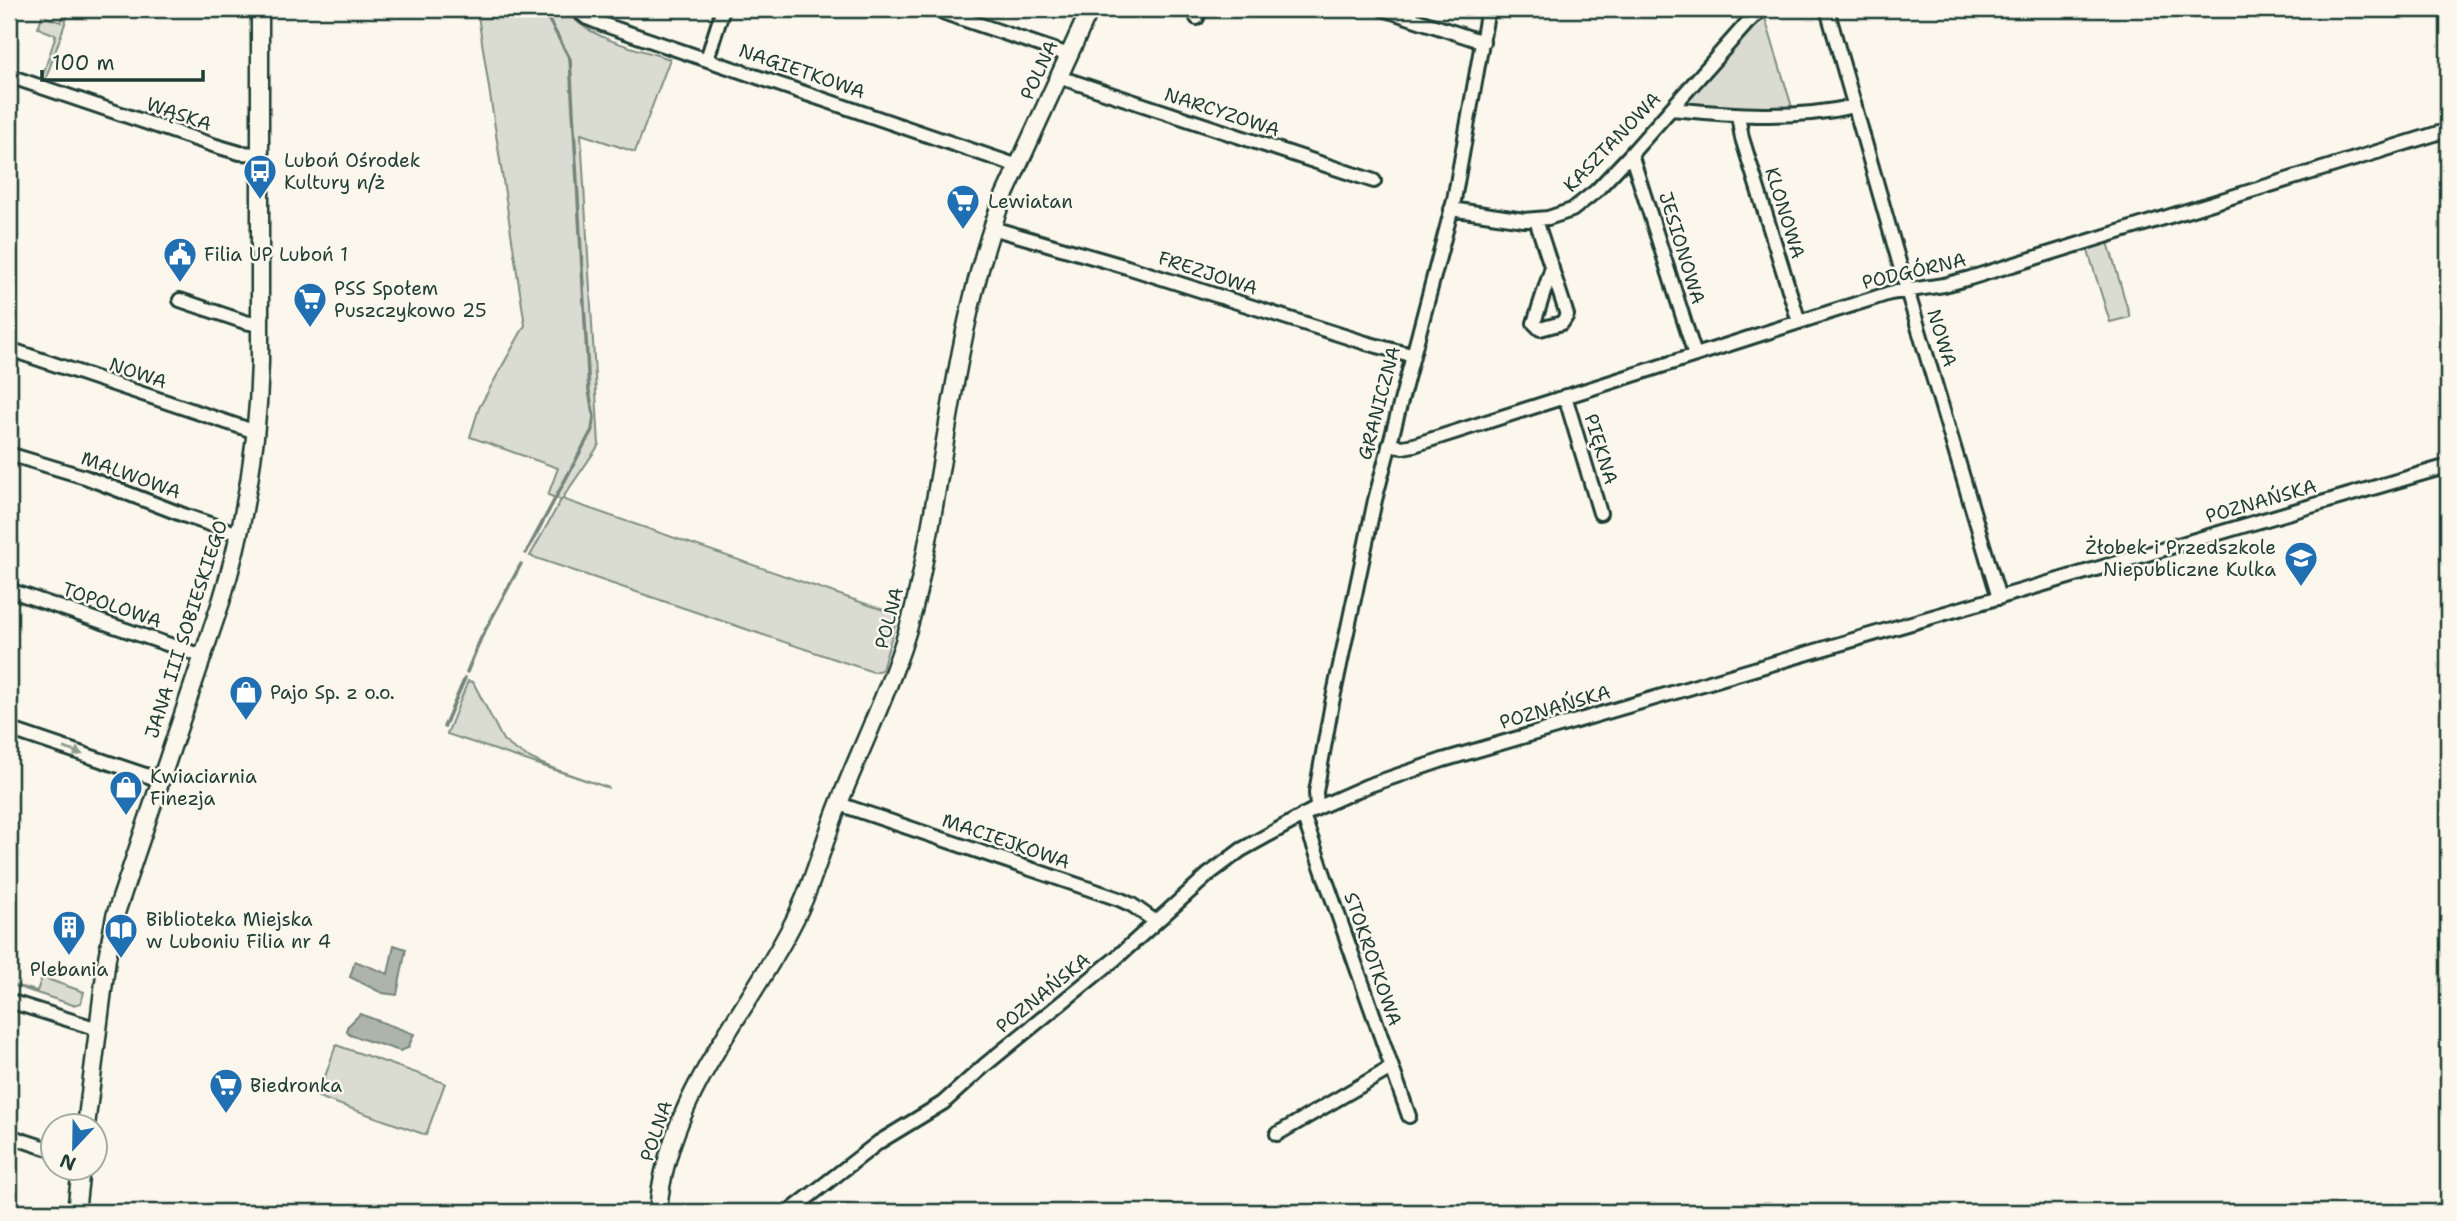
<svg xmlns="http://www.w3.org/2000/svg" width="2457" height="1221" font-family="'Shantell Sans',sans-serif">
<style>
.green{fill:#dbdcd1;stroke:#7d8c82;stroke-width:2}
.water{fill:#adb4aa;stroke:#74847b;stroke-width:2}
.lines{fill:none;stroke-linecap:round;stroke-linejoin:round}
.stream{stroke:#74847b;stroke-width:3.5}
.street-casing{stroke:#1f3d34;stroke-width:18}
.secondary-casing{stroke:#1f3d34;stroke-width:21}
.street{stroke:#fbf7ec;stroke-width:12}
.secondary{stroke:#fbf7ec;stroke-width:16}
.oneway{fill:#8d9a90}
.labels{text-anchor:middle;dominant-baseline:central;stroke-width:5;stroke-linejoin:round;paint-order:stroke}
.street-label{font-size:19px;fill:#1f3d34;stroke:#fbf7ec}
.poi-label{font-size:19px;fill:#1f3d34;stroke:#fbf7ec;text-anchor:start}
</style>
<rect width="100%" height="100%" fill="#fbf7ec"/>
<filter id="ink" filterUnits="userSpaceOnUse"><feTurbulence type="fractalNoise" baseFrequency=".0143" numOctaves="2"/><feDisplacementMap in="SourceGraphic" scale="14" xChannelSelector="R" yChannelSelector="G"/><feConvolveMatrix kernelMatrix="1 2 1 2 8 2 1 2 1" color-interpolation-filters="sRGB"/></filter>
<g filter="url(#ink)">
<path class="green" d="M66 9H70L44 84 41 81 56 35 38 28 42 16 61 22Z
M477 9H564C590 40 633 47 670 59L635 152 581 134 599 445 562 499 898 615 882 670 873 672 530 556 561 500 548 495 558 468 470 437 479 408 525 325Z
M1771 9H1779L1765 18 1792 107 1810 109 1745 110 1691 106 1687 99 1762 15Z
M2108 242 2130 317 2110 322 2087 248Z
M468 681 473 682 503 740C531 765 574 775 609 788L447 734Z
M44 978 84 992 81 1003 73 1005 9 984 37 991 41 980Z
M336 1045 445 1083 426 1135 318 1097Z"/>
<path class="water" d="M394 945 406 949 397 995 382 993 350 977 355 961 388 974Z
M360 1014 414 1034 408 1048 400 1051 350 1035 347 1032V1027Z"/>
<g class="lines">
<path class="stream" d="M526 553 592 430 594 417 589 391 570 59 543 9
M467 672 481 638 521 564
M444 727 465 678"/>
<defs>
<path id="street" d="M576 9 587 18 602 24 1018 166
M933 9 1069 55
M1383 9 1483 42
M1827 9 1907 290 1999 598
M1197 18 1200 9
M707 59 723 9
M9 76 216 146 240 153 259 154
M1059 77 1374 181
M1671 109C1733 115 1794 120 1855 106
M1738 115 1742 138 1799 322
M1631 154 1695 355
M1451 209 1524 220 1548 218 1572 210 1596 191 1631 154 1747 23 1762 9
M1536 220 1567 315 1562 323 1540 329 1534 323 1552 267
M992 228 1127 267 1366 343 1411 355
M180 300 245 322 260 325
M9 349 256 432
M1565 396 1600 513
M1389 445 1403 447 1414 445 1890 293 1944 285 1970 278 2448 130
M9 454 85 477 186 516 239 534
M9 590 202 656
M9 729 160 780
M839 804 1119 899 1132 905 1156 922
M1317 808 1316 792 1332 703 1375 500 1454 200 1488 9
M1303 815 1409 1116
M9 1001 98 1029
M1277 1134 1391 1068
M9 1136 52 1150
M789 1212 879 1142 943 1103 985 1065 1115 959 1209 874 1241 850 1317 808 1367 786 1443 760 2448 466"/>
<path id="secondary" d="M86 1126 107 958 115 916 221 602C245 524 258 444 260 362V9
M76 1212 81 1168
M658 1212C666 1101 742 1021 791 927 812 888 823 843 840 801 868 730 902 666 918 590 946 462 955 329 1000 205L1090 9"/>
</defs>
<use href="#street" class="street-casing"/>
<use href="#secondary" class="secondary-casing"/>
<use href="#street" class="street"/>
<use href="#secondary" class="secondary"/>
</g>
<defs><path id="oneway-solid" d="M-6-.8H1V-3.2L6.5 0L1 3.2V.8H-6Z" transform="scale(1.75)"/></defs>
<use class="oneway" href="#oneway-solid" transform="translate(73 751) rotate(19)"/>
</g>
<defs>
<symbol id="bus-pin" viewBox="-11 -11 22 30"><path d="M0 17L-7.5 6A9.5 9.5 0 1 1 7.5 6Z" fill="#1f6fb2" stroke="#fbf7ec"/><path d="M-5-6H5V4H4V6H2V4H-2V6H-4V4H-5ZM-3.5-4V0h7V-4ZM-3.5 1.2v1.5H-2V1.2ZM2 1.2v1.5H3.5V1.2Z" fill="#fff"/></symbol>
<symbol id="supermarket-pin" viewBox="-11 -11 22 30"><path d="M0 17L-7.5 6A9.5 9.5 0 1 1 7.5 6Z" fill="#1f6fb2" stroke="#fbf7ec"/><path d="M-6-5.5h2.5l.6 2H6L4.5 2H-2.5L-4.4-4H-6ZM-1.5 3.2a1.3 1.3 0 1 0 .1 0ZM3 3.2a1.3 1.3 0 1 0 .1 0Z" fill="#fff"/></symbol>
<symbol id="civic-pin" viewBox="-11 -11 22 30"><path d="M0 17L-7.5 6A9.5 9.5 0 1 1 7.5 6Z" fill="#1f6fb2" stroke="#fbf7ec"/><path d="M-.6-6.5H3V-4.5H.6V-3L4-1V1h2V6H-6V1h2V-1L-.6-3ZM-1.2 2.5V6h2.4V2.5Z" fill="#fff"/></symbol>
<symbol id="school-pin" viewBox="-11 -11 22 30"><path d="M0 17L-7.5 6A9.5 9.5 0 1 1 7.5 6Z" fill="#1f6fb2" stroke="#fbf7ec"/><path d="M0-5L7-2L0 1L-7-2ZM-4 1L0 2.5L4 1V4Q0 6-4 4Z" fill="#fff"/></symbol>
<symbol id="shop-pin" viewBox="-11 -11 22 30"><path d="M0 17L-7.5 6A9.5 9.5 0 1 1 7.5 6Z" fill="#1f6fb2" stroke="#fbf7ec"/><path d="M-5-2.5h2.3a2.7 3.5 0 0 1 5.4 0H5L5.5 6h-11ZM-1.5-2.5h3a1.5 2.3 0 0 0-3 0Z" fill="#fff"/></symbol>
<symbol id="building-pin" viewBox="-11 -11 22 30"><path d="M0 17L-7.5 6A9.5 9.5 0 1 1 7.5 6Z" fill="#1f6fb2" stroke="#fbf7ec"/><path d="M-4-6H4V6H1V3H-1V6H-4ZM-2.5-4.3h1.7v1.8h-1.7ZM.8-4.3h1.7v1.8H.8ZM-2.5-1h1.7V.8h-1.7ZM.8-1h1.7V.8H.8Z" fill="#fff"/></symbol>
<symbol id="library-pin" viewBox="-11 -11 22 30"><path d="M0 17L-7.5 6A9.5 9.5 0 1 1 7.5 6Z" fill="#1f6fb2" stroke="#fbf7ec"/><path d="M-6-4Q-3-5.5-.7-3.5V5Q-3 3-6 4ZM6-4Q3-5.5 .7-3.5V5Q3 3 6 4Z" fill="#fff"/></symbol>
</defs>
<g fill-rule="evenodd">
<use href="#bus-pin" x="241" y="152" width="38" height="52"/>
<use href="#supermarket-pin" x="944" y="182" width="38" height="52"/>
<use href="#civic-pin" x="161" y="235" width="38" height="52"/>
<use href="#supermarket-pin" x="291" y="280" width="38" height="52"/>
<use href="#school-pin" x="2282" y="539" width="38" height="52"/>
<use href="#shop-pin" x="227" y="673" width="38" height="52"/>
<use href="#shop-pin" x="107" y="768" width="38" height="52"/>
<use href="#building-pin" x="50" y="908" width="38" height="52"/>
<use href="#library-pin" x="102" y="911" width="38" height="52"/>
<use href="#supermarket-pin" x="207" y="1066" width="38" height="52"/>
</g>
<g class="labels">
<g class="street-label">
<text transform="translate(1039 70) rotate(-65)">POLNA</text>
<text transform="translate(802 71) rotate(19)">NAGIETKOWA</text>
<text transform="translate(1222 112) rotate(18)">NARCYZOWA</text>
<text transform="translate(179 114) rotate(19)">WĄSKA</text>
<text transform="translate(1612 142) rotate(-46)">KASZTANOWA</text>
<text transform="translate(1785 213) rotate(73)">KLONOWA</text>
<text transform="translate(1682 248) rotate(73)">JESIONOWA</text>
<text transform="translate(1914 271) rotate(-13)">PODGÓRNA</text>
<text transform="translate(1208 273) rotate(18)">FREZJOWA</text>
<text transform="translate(1942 338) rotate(73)">NOWA</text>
<text transform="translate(138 373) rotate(19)">NOWA</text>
<text transform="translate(1379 403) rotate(-75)">GRANICZNA</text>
<text transform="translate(1601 449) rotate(73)">PIĘKNA</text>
<text transform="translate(131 475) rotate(20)">MALWOWA</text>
<text transform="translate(2261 501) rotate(-16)">POZNAŃSKA</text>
<text transform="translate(112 605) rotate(19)">TOPOLOWA</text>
<text transform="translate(889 618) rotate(-75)">POLNA</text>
<text transform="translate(186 629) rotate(-72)">JANA III SOBIESKIEGO</text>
<text transform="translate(1555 707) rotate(-16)">POZNAŃSKA</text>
<text transform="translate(1006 841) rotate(19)">MACIEJKOWA</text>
<text transform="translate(1373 959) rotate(71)">STOKROTKOWA</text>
<text transform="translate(1043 993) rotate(-39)">POZNAŃSKA</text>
<text transform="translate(656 1131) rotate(-71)">POLNA</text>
</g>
<g class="poi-label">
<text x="284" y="160">Luboń Ośrodek<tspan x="284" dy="22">Kultury n/ż</tspan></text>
<text x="988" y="201">Lewiatan</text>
<text x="204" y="254">Filia UP Luboń 1</text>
<text x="334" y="288">PSS Społem<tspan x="334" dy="22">Puszczykowo 25</tspan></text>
<text x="2276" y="547" text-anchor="end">Żłobek i Przedszkole<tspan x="2276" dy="22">Niepubliczne Kulka</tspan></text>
<text x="270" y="692">Pajo Sp. z o.o.</text>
<text x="150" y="776">Kwiaciarnia<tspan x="150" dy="22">Finezja</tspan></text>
<text x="146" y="919">Biblioteka Miejska<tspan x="146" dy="22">w Luboniu Filia nr 4</tspan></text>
<text x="69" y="969" text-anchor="middle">Plebania</text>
<text x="250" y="1085">Biedronka</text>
</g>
</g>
<rect width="2457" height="1221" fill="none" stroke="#fbf7ec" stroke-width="35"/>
<rect x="18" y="18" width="2422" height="1186" fill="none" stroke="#1f3d34" stroke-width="2.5" filter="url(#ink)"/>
<g transform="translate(74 1147) rotate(202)"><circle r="33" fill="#fbf7ec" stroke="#a3ada2" stroke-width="2"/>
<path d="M0-5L12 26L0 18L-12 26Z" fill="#1f6fb2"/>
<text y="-10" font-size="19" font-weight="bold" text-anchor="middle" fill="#1f3d34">N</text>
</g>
<path d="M42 70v10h161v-10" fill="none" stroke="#1f3d34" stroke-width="3.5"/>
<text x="52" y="70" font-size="21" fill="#1f3d34" stroke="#fbf7ec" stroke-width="5" paint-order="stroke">100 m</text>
</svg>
